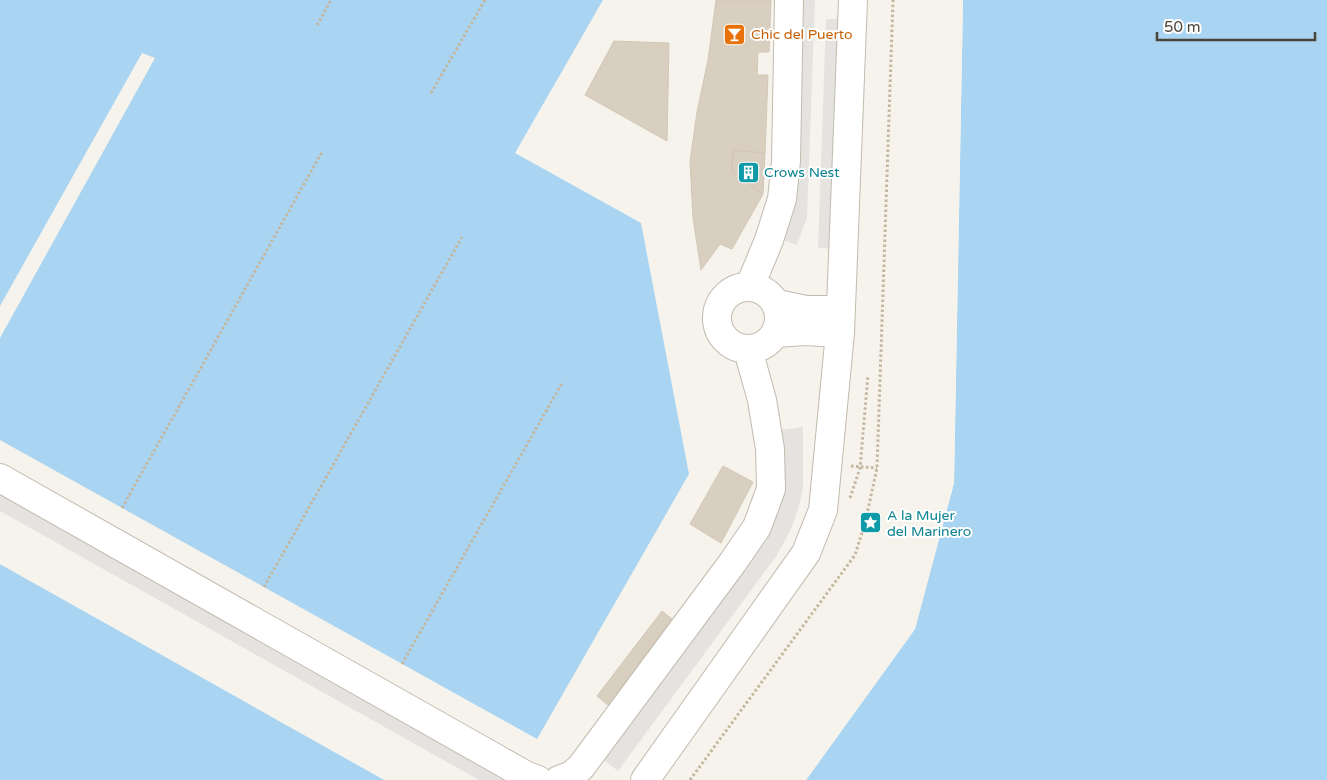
<svg xmlns="http://www.w3.org/2000/svg" width="1327" height="780" font-family="'Varela Round',sans-serif">
<style>
.parking{fill:#e5e3e0}
.water{fill:#a9d4f2}
.pier{fill:#f6f3ec}
.building{fill:#d8cfc1;stroke:#d3c7b4}
.lines{fill:none;stroke-linecap:round;stroke-linejoin:round}
.minor-casing{stroke:#c2bbae;stroke-width:30}
.path{stroke:#c4b79f;stroke-width:3;stroke-dasharray:2.5 2.5;stroke-linecap:butt}
.minor{stroke:#fff;stroke-width:28}
.labels{text-anchor:middle;dominant-baseline:central;stroke-width:4;stroke-linejoin:round;paint-order:stroke}
.food-label{font-size:14px;fill:#c56008;stroke:#fff;text-anchor:start}
.culture-label{font-size:14px;fill:#0d838f;stroke:#fff;text-anchor:start}
</style>
<rect width="100%" height="100%" fill="#f6f3ec"/>
<path class="parking" d="M798 0H815L807 217 797 245 778 238Z
M826 19H845L837 249 818 248Z
M803 427V488L798 510 790 531 777 555 618 771 601 758 757 542 779 430Z
M0 494 511 780H479L0 511Z"/>
<path class="water" d="M0 0H603L515 153 641 223 689 474 537 739 0 440V338L155 58 142 53 0 306Z
M963 0H1327V780H806L915 629 954 483Z
M0 564 384 780H0Z"/>
<path class="pier" d="M960 0H963L954 483 915 629 806 780H804L913 628 952 483Z
M0 561 385 778 387 780 0 564Z"/>
<path class="building" d="M716 0H771L769 52H758L757 75H768L765 153 733 150 732 171 763 194 732 249 720 244 701 270 693 218 690 161 697 112 708 60Z
M614 41 669 43 667 141 585 95Z
M733 150 765 153 763 194 732 171Z
M723 466 753 482 721 543 690 524Z
M662 611 672 619 608 705 597 696Z"/>
<g class="lines">
<defs>
<path id="minor" d="M750 286 769 240 782 199 786 161 789 0
M717 318a31 31 0 1 1 62 0a31 31 0 1 1-62 0Z
M777 304 806 310H841
M776 333 805 331 840 333
M0 478 527 776 538 780
M559 780 572 775 581 767 733 562 757 527 771 489 770 449 762 400 748 350
M645 780 806 553 823 510 840 333 853 0"/>
</defs>
<use href="#minor" class="minor-casing"/>
<path class="path" d="M317 25 331 0
M431 93 485 0
M851 466 877 468
M850 498 860 468 868 375
M122 508 322 152
M264 587 462 237
M402 664 562 383
M690 780 855 555 865 523 877 468 893 0"/>
<use href="#minor" class="minor"/>
</g>
<defs>
<symbol id="bar-square" viewBox="-11 -11 22 22"><rect x="-9" y="-9" width="18" height="18" rx="4" fill="#e8710a" stroke="#fff"/><path d="M-6-5H6L.8 .8V4.5H3.5V6h-7V4.5H-.8V.8Z" fill="#fff"/></symbol>
<symbol id="building-square" viewBox="-11 -11 22 22"><rect x="-9" y="-9" width="18" height="18" rx="4" fill="#0f9aa8" stroke="#fff"/><path d="M-4-6H4V6H1V3H-1V6H-4ZM-2.5-4.3h1.7v1.8h-1.7ZM.8-4.3h1.7v1.8H.8ZM-2.5-1h1.7V.8h-1.7ZM.8-1h1.7V.8H.8Z" fill="#fff"/></symbol>
<symbol id="sight-square" viewBox="-11 -11 22 22"><rect x="-9" y="-9" width="18" height="18" rx="4" fill="#0f9aa8" stroke="#fff"/><path d="M0-6L1.8-2.2L6-1.7L2.9 1.2L3.7 5.4L0 3.3L-3.7 5.4L-2.9 1.2L-6-1.7L-1.8-2.2Z" fill="#fff"/></symbol>
</defs>
<g fill-rule="evenodd">
<use href="#bar-square" x="722" y="22" width="25" height="25"/>
<use href="#building-square" x="736" y="160" width="25" height="25"/>
<use href="#sight-square" x="858" y="510" width="25" height="25"/>
</g>
<g class="labels">
<g class="food-label">
<text x="751" y="34">Chic del Puerto</text>
</g>
<g class="culture-label">
<text x="764" y="172">Crows Nest</text>
<text x="887" y="515">A la Mujer<tspan x="887" dy="16">del Marinero</tspan></text>
</g>
</g>
<path d="M1157 32v8h158v-8" fill="none" stroke="#4b4439" stroke-width="2.5"/>
<text x="1164" y="32" font-size="15" fill="#4b4439" stroke="#ffffff" stroke-width="4" paint-order="stroke">50 m</text>
</svg>
